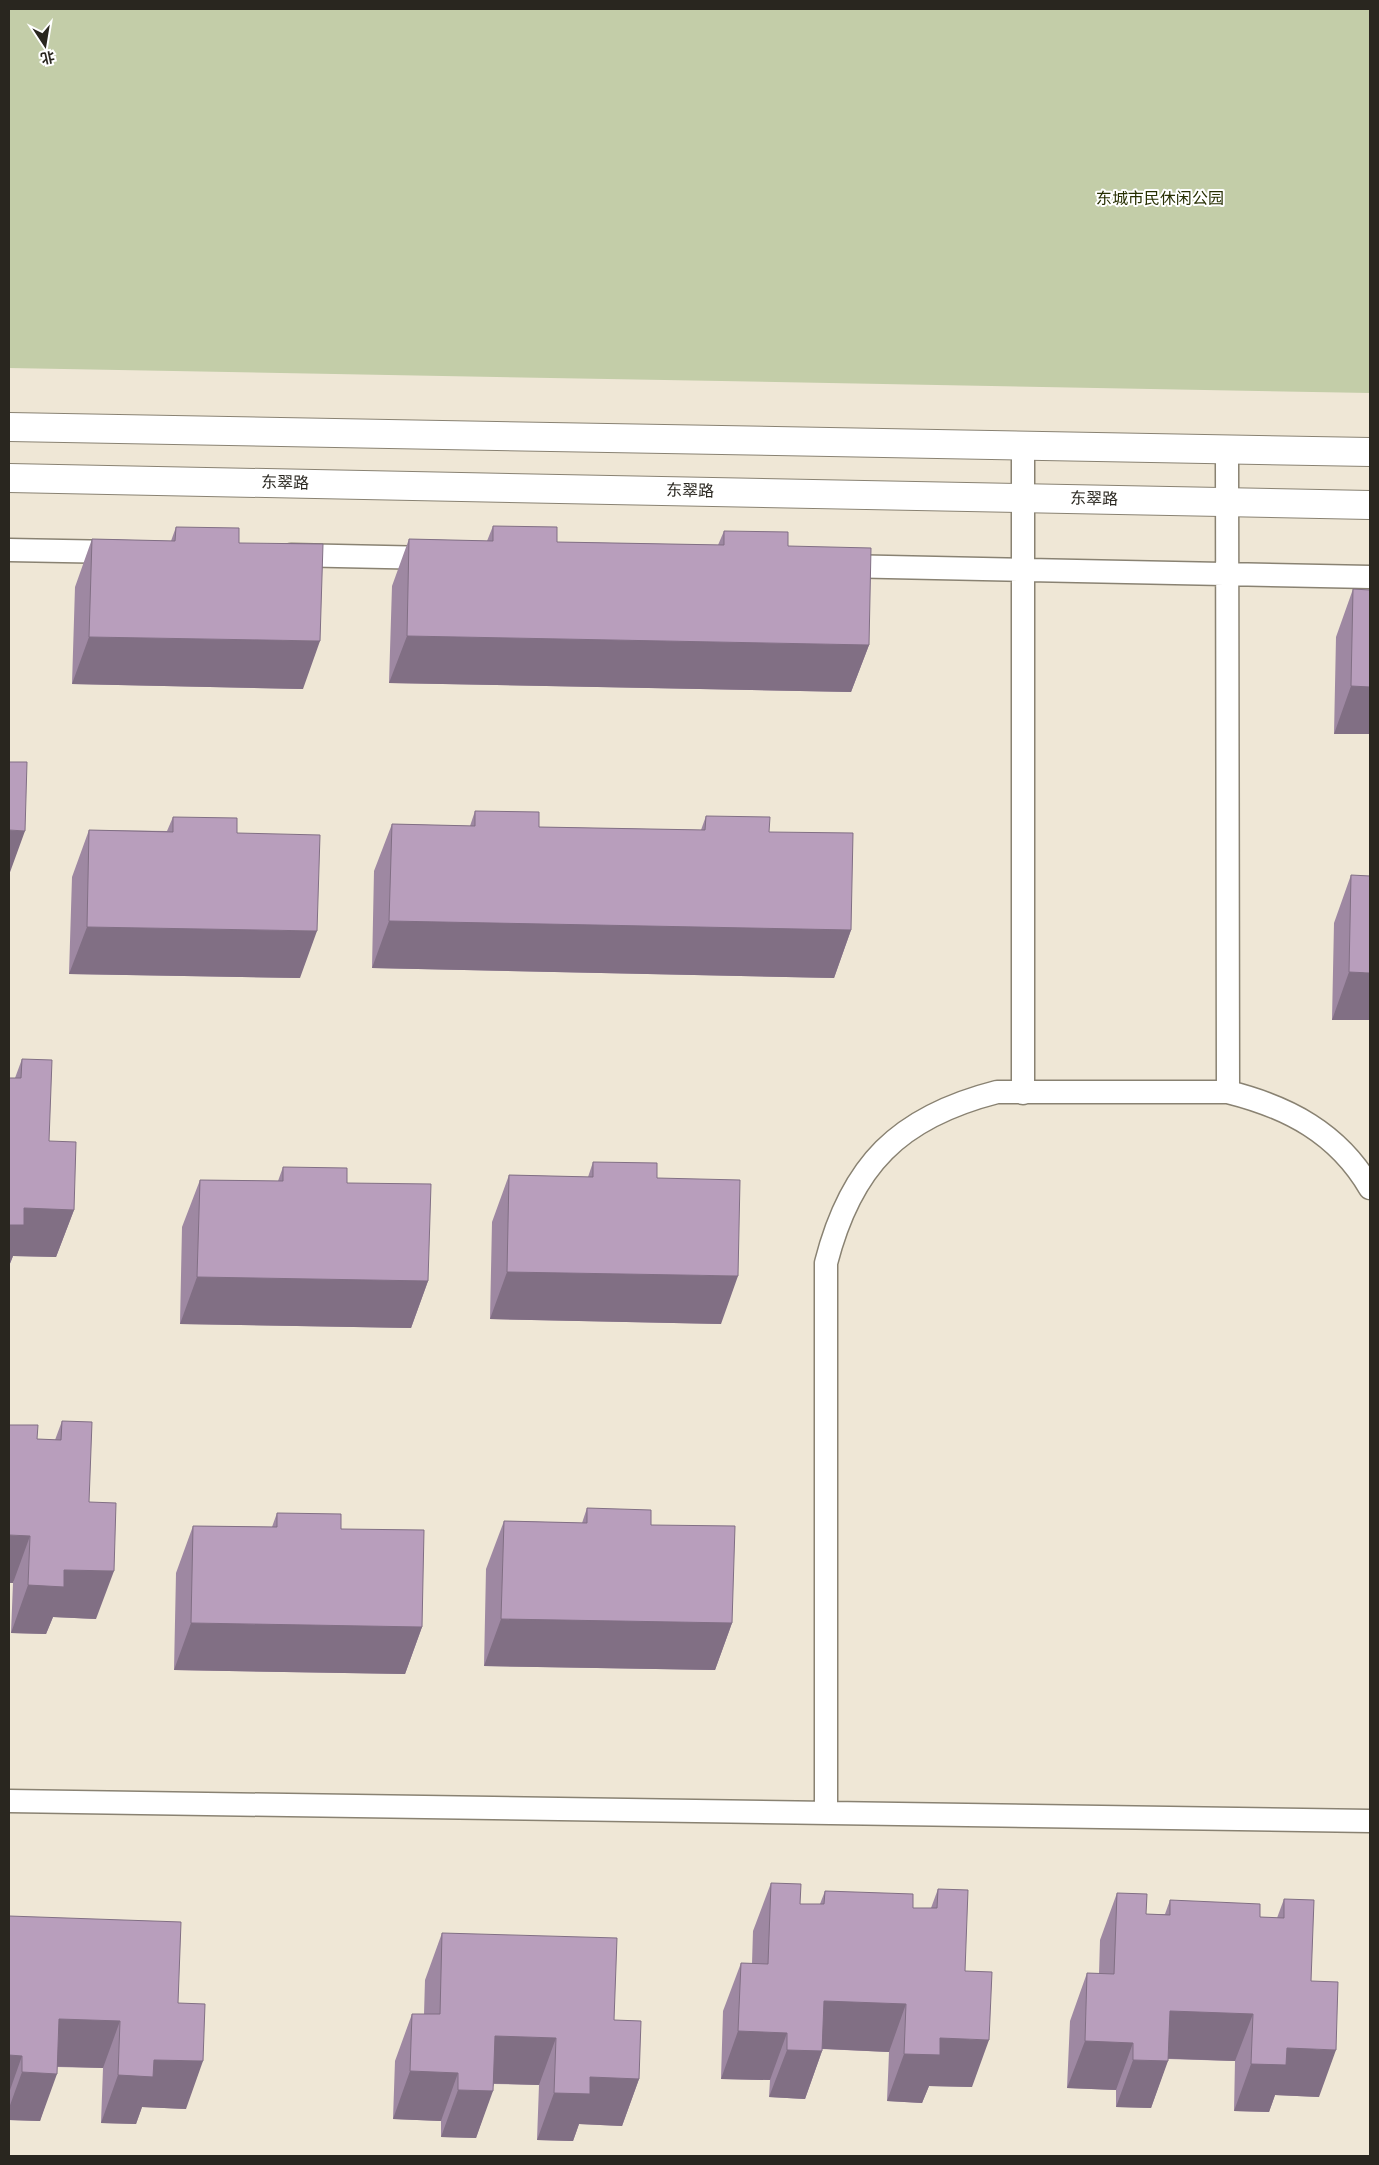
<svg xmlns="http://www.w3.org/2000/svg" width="1379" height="2165" font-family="'Nunito Sans','Noto Sans SC',sans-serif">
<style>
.green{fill:#c3cda8}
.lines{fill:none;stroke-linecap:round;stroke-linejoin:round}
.service-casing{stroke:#898272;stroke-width:25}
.tertiary-casing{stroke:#898272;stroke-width:30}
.service{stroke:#fff;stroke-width:22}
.tertiary{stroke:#fff;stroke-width:28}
.wall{fill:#9e88a2}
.shaded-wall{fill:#816f84}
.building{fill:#b89ebc;stroke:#816f84}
.labels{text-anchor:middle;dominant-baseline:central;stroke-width:4;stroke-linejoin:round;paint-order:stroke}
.park-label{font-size:16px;fill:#272f02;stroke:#fff}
.street-label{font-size:16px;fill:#29261f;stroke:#fff}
</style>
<rect width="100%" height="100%" fill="#efe7d6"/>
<path class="green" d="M9 9H1370V393L9 368Z"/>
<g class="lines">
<defs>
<path id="service" d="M1023 446V1093
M1227 450 1228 1092
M9 550 117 552
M291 555 432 558
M841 566 1370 577
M9 1801 1370 1821
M826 1813V1263C851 1165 899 1117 997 1092H1228C1288 1107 1338 1133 1370 1188"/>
<path id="tertiary" d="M9 427 1370 452
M9 478 1370 505"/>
</defs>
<use href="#service" class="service-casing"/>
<use href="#tertiary" class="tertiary-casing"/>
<use href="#service" class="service"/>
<use href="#tertiary" class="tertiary"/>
</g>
<path class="wall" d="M493 526 557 542 718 545 724 531 788 546 869 645 851 692 389 683 392 586 409 539 487 541Z
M176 527 239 543 303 689 72 684 75 587 92 539 171 541Z
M1353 589 1370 590V734H1334L1336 637Z
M475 811 539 827 701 830 706 816 769 832 851 930 834 978 372 968 374 871 392 824 470 826Z
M173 817 237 833 300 978 69 974 72 877 89 830 167 831Z
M1351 875 1370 1020H1332L1334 923Z
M22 1059 49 1141 74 1210 56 1257 13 1256 9 1266V1078H15Z
M593 1162 657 1178 721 1324 490 1319 492 1222 509 1175 588 1177Z
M283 1167 347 1183 428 1281 411 1328 180 1324 182 1227 200 1180 278 1181Z
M62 1421 89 1502 96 1619 53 1617 46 1634 11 1633 13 1583 37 1439 55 1440Z
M587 1508 651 1525 732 1623 715 1670 484 1666 486 1569 504 1521 582 1523Z
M277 1513 341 1529 422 1627 405 1674 174 1670 176 1573 193 1526 272 1527Z
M771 1883 800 1904H820L825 1891 913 1908H931L938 1889 965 1971 972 2087 929 2086 922 2103 887 2101 889 2052 822 2049V2051L805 2099 769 2097 770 2080 721 2079 723 2011 741 1963 752 1964 753 1931Z
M1117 1893 1146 1914H1165L1170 1900 1260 1917 1277 1918 1284 1899 1311 1981 1319 2097 1275 2095 1269 2112 1234 2111 1235 2061 1168 2059 1151 2108 1116 2107V2090L1067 2088 1070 2021 1087 1973 1099 1974 1100 1940Z
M9 1916 178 2003 186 2109 142 2107 136 2124 101 2123 103 2068 57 2067 40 2121 9 2120Z
M442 1933 614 2020 639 2079 622 2126 579 2124 573 2141 537 2140 539 2085 494 2084 476 2138 441 2137V2121L393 2119 395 2061 412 2014H424L425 1980Z"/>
<path class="shaded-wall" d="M407 636 869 645 851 692 389 683Z
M89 637 320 641 303 689 72 684Z
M1351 686 1370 687V734H1334Z
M9 830 25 831 9 875Z
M389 921 851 930 834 978 372 968Z
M87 927 317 931 300 978 69 974Z
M1349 972 1370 973V1020H1332Z
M24 1208 74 1210 56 1257 13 1256 9 1266V1225Z
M507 1272 738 1276 721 1324 490 1319Z
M197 1277 428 1281 411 1328 180 1324Z
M9 1535 30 1536 13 1583H9Z
M64 1570 114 1571 96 1619 53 1617 46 1634 11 1633 28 1585Z
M501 1619 732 1623 715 1670 484 1666Z
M191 1623 422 1627 405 1674 174 1670Z
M824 2001 906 2004 889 2052 806 2048Z
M1170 2011 1253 2014 1235 2061 1153 2058Z
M59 2019 120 2021 103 2068 42 2066Z
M738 2031 787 2033 770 2080 721 2079Z
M495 2036 556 2038 539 2085 478 2083Z
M940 2038 989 2040 972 2087 929 2086 922 2103 887 2101 904 2054Z
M1085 2041 1133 2043 1116 2090 1067 2088Z
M1287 2048 1336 2050 1319 2097 1275 2095 1269 2112 1234 2111 1251 2064Z
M787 2050 822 2051 805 2099 769 2097Z
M9 2055 22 2056 9 2093Z
M154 2060 203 2061 186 2109 142 2107 136 2124 101 2123 118 2075Z
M1133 2060 1168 2061 1151 2108 1116 2107Z
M410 2071 458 2073 441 2121 393 2119Z
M22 2072 57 2074 40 2121 9 2120V2108Z
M590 2077 639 2079 622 2126 579 2124 573 2141 537 2140 554 2093Z
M458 2090 493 2091 476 2138 441 2137Z"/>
<path class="building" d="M493 526 557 527V542L724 545V531L788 532V546L871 548 869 645 407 636 409 539 493 541Z
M176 527 239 528V543L323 544 320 641 89 637 92 539 175 541Z
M1353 589 1370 590V687L1351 686Z
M9 762H27L25 831 9 830Z
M475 811 539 812V827L705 830 706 816 770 817 769 832 853 833 851 930 389 921 392 824 475 826Z
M173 817 237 818V833L320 835 317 931 87 927 89 830 173 832Z
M1351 875 1370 876V973L1349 972Z
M22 1059 52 1060 49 1141 76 1142 74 1210 24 1208V1225H9V1078H21Z
M593 1162 657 1163V1178L740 1180 738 1276 507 1272 509 1175 593 1177Z
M283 1167 347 1168V1183L431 1184 428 1281 197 1277 200 1180 283 1181Z
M62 1421 92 1422 89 1502 116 1503 114 1571 64 1570V1587L28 1585 30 1536 9 1535V1425H38L37 1439 61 1440Z
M587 1508 651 1510V1525L735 1526 732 1623 501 1619 504 1521 587 1523Z
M277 1513 341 1514V1529L424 1530 422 1627 191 1623 193 1526 277 1527Z
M771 1883 801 1884 800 1904H824L825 1891 913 1894V1908H937L938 1889 968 1890 965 1971 992 1972 989 2040 940 2038V2055L904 2054 906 2004 824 2001 822 2051 787 2050V2033L738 2031 741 1963 768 1964Z
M1117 1893 1147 1894 1146 1914 1170 1915V1900L1260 1904V1917L1284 1918V1899L1314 1900 1311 1981 1338 1982 1336 2050 1287 2048 1286 2065 1251 2064 1253 2014 1170 2011 1168 2061 1133 2060V2043L1085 2041 1087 1973 1114 1974Z
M9 1916 181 1922 178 2003 205 2004 203 2061 154 2060 153 2077 118 2075 120 2021 59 2019 57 2074 22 2072V2056L9 2055Z
M442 1933 617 1938 614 2020 641 2021 639 2079 590 2077V2094L554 2093 556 2038 495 2036 493 2091 458 2090V2073L410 2071 412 2014H440Z"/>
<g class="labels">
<g class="park-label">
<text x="1160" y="199">东城市民休闲公园</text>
</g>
<g class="street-label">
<text transform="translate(285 483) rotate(1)">东翠路</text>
<text transform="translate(690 491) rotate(1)">东翠路</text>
<text transform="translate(1094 499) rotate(1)">东翠路</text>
</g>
</g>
<rect width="1379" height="2165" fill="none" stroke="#29261f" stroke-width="20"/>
<g transform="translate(45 45) rotate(168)" stroke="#ffffff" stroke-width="4" paint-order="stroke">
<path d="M0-4L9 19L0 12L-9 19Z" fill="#29261f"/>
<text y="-8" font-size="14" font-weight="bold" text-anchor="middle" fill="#29261f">北</text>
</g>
</svg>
